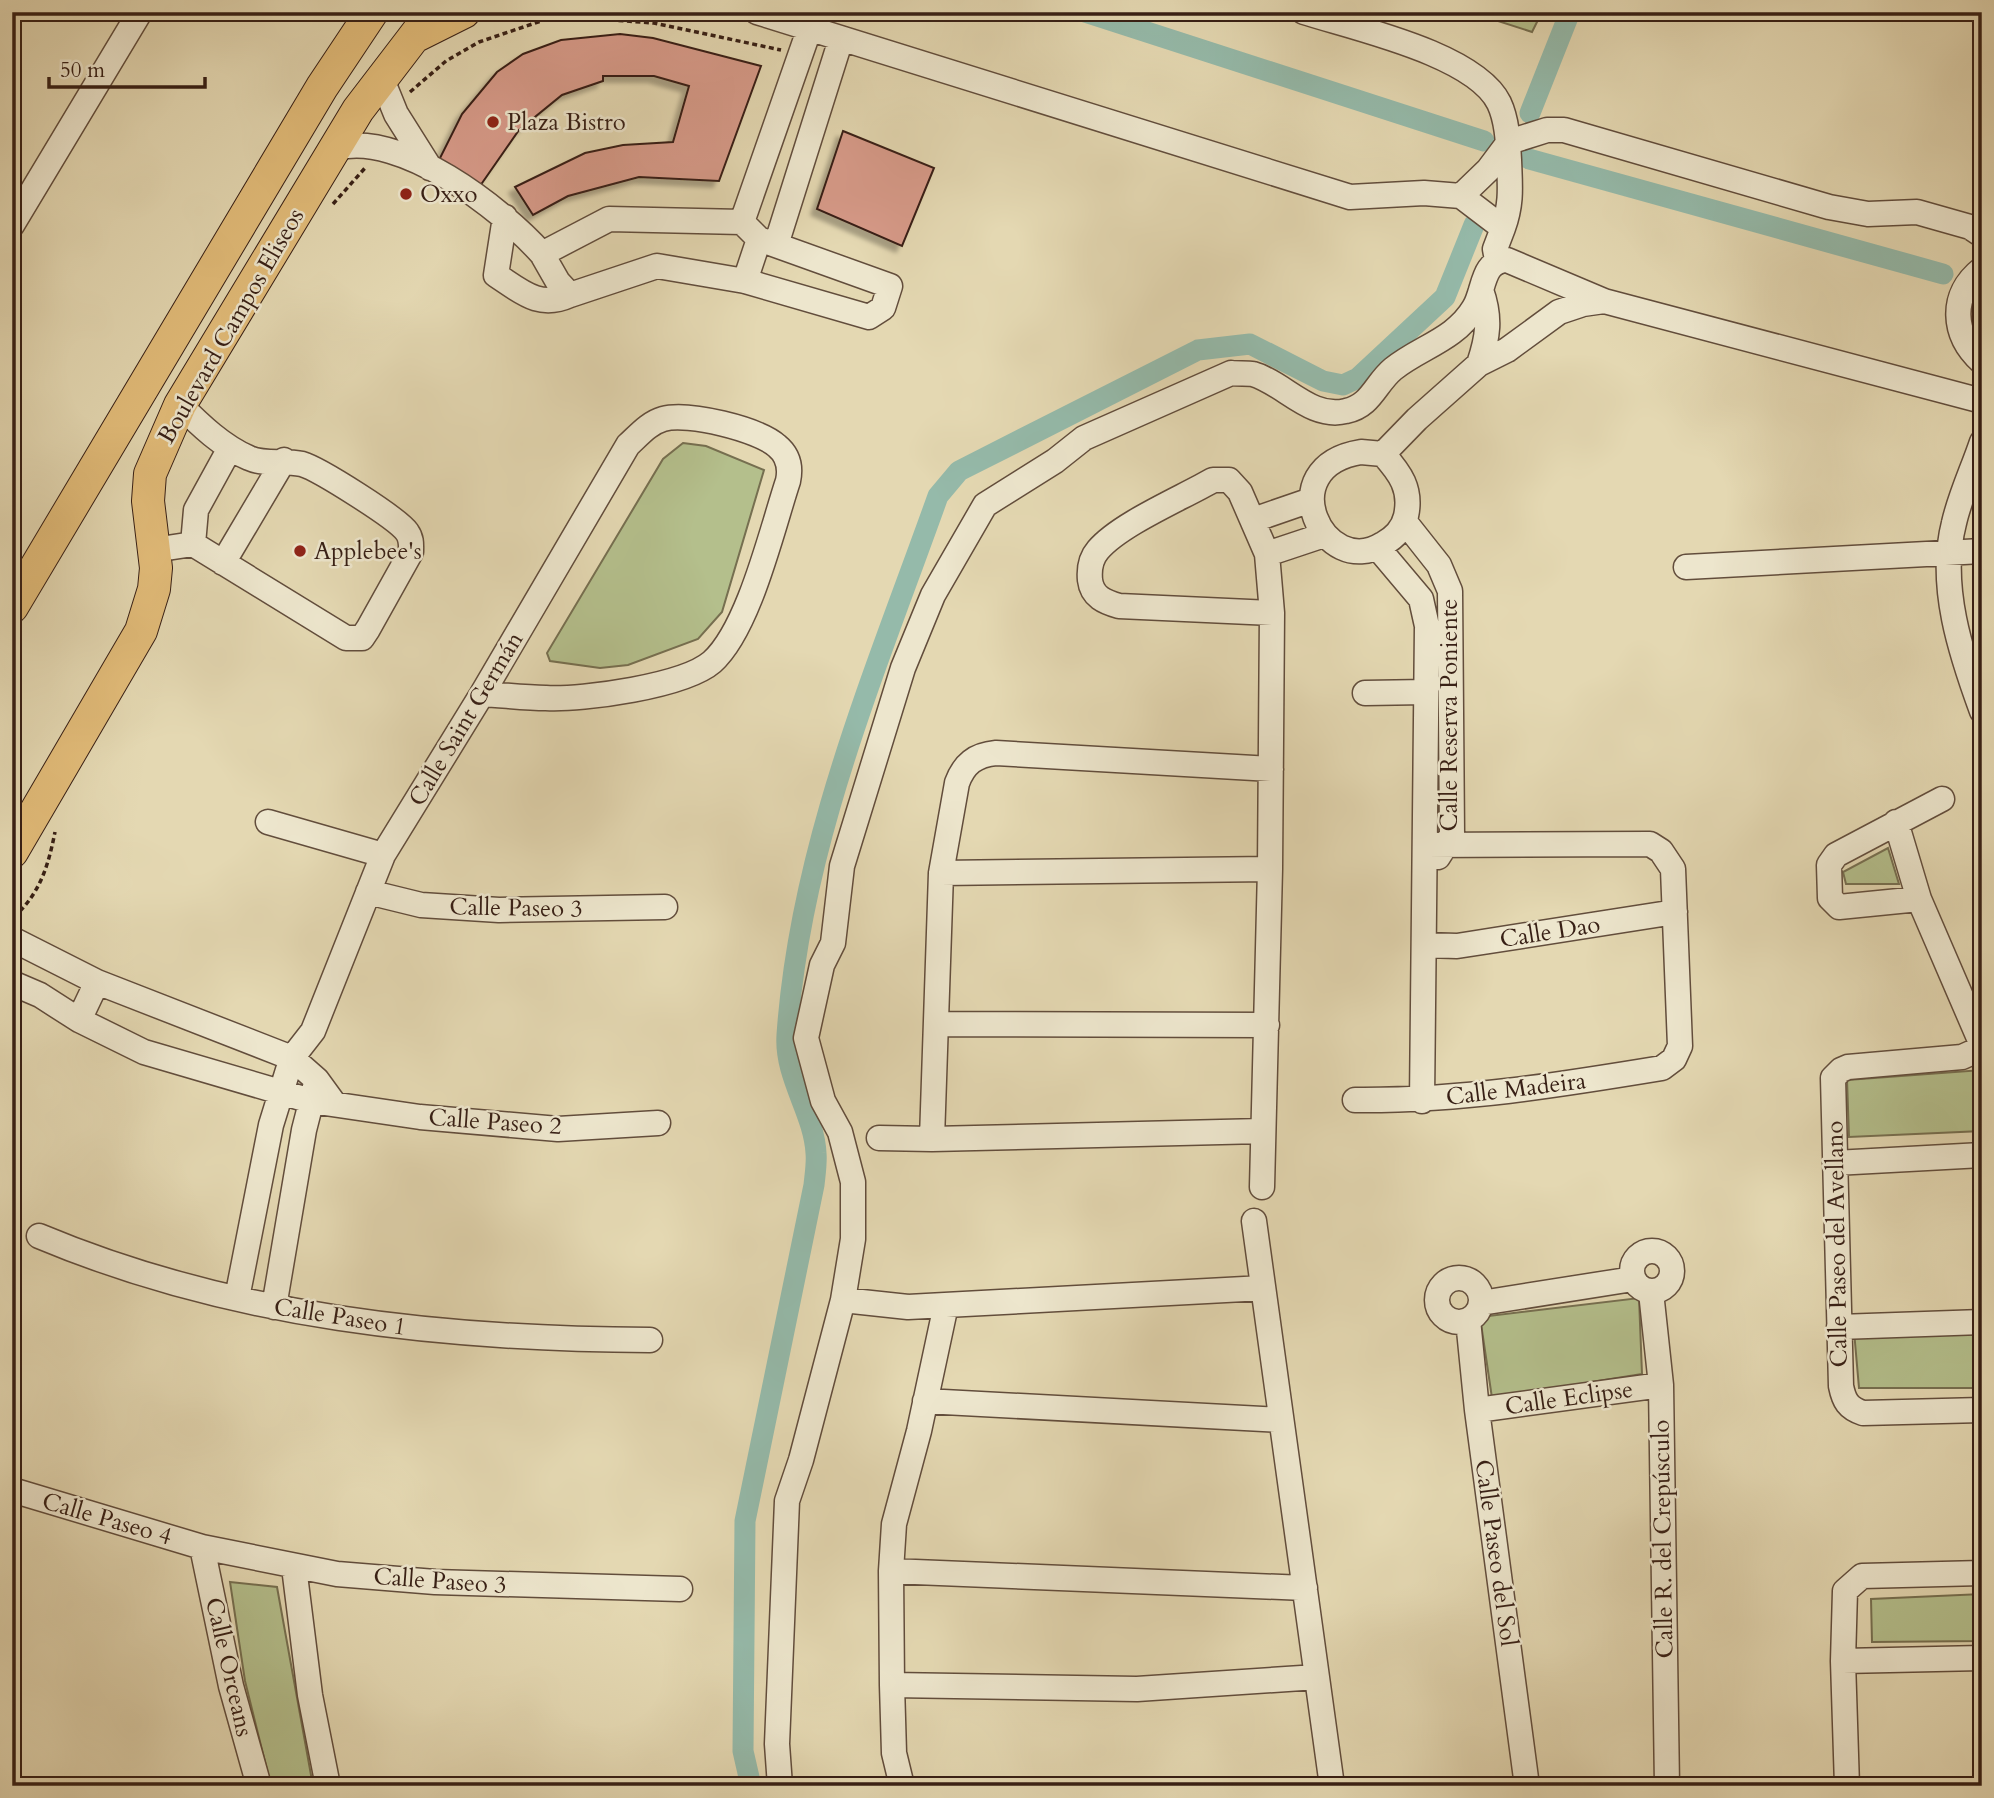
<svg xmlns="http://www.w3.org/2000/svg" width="1994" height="1798" font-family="Cardo,serif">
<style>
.green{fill:#b4bf8c;stroke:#766f50;stroke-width:2}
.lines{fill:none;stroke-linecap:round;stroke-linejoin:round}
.canal{stroke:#95baaa;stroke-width:21}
.building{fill:#d79a89;stroke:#371f15;stroke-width:2;filter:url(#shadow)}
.minor-casing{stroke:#624d3c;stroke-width:27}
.major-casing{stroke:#371f15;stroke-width:34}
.path{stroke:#371f15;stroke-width:3.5;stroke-dasharray:5 3.5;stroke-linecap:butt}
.minor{stroke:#ede6cd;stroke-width:24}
.major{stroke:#e2bc79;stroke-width:32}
.poi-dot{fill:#8f2418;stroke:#ede6cd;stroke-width:2.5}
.labels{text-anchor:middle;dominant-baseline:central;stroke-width:5;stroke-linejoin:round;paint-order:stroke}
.poi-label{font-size:24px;fill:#371f15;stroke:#ede6cd;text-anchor:start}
.street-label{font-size:24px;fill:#371f15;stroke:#ede6cd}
</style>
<defs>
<filter id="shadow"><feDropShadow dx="-6" dy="6" stdDeviation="2" flood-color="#0004"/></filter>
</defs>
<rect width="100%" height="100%" fill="#e4d8b2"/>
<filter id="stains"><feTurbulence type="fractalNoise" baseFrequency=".00286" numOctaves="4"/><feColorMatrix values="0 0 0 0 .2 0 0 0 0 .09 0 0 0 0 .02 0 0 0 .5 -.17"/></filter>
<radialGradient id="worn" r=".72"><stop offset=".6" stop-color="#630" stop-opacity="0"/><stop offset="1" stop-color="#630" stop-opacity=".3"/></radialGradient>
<path class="green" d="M1470 12H1542L1532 32Z
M683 443 706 446 764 470 722 612 698 639 628 665 600 668 550 661 547 653 663 459Z
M1888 848 1899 884H1846L1843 872Z
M1982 1070V1131L1849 1137 1847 1080Z
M1639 1298 1642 1374 1492 1398 1480 1317Z
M1982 1329V1388H1859L1854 1331Z
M230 1582 277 1587 313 1786H271L245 1681Z
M1982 1594V1641L1872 1642 1871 1599Z"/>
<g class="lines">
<path class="canal" d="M1085 12 1484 141
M1530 113 1570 12
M1529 159 1943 274
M751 1786 743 1751 745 1521 814 1185C815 1175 817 1163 816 1153 814 1113 784 1077 787 1035 800 846 875 673 938 496L959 471 1198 350 1250 344 1323 381 1343 385 1358 378 1445 297 1474 225"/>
</g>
<path class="building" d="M620 34 653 38 761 66 719 181 639 177 568 196 533 215 515 187 585 153 623 145 673 142 689 86 654 76H603V81L562 95 519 130 480 186 438 162 462 114 497 72 523 54 561 40Z
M843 131 934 168 902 246 817 209Z"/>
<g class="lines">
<defs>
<path id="minor" d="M757 12 1350 197 1424 193 1461 196 1503 228 1495 249 1497 260
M1304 12C1354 28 1475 54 1499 103 1507 120 1508 141 1509 160 1510 187 1512 203 1503 228
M381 77 396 114 430 168
M337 148C401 131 501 208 542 254L609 219 742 222 759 239 745 281
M1461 196 1488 170 1509 142 1547 130H1564L1829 207 1868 214 1917 212 1970 227 1982 235
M505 217 496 275C522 292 539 309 570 295
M742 222 809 30
M12 225 140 12
M776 245 841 39
M542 254 558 282 570 295 657 266 745 281 869 317 883 308 890 286 759 239
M1982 269C1949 295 1952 335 1982 362
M1479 364C1488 337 1491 318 1481 290
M1982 442C1973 469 1960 496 1954 523 1938 585 1961 654 1982 711
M1361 452 1383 454C1400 473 1412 489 1406 516 1403 529 1394 538 1383 544 1324 581 1269 467 1361 452Z
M1383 454 1417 419 1479 364 1507 350 1559 312 1583 304 1604 301
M1253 520 1311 500
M1405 522 1439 565 1450 591 1452 835 1438 857
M193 544 196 510 230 448
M1378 548 1421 599 1427 626 1422 1101
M154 550 193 544 346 638H362L368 629 411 552C411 545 412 539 407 532 397 518 319 469 302 464 285 460 264 465 249 458 223 447 200 425 180 405
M1267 554 1324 535
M223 563 284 460
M1686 567 1982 551
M1365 693 1426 692
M268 822 383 855
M1896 822 1919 899 1982 1045
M941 873 1270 869
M368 892 421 905 499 910 665 907
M1919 899 1839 907 1830 898 1829 865 1836 855 1942 799
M12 939 97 982 292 1058 317 1080 333 1102
M1424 945 1457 946 1675 912
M12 983 40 995 79 1020 144 1052 311 1101 420 1117 558 1129 658 1123
M79 1020 97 982
M936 1024 1267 1025
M1982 1048 1962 1057 1848 1067 1841 1070 1833 1078 1841 1386C1844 1401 1848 1408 1863 1413L1982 1410
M1355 1100C1460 1101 1559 1085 1662 1068L1674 1059 1680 1046 1673 869 1661 851 1650 844 1425 845
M879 1138 932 1139 1262 1131
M932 1139 941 873 957 783C964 764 975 755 996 753L1271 769
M1835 1163 1982 1155
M1262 1187 1270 869 1272 613 1267 554 1240 492 1229 480H1213C1182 498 1120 524 1098 550 1091 558 1089 569 1090 580 1092 597 1105 602 1119 606L1272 613
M1254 1221 1332 1786
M39 1236C232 1317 442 1339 650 1340
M1632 1271a20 20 0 1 1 40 0a20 20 0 1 1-40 0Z
M1437 1300a22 22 0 1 1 44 0a22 22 0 1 1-44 0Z
M1651 1292 1661 1385 1667 1786
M237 1298 271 1125 288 1070 292 1058 313 1031 383 855 482 694 628 445C639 435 649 423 663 419 688 412 758 429 777 446 788 455 791 467 788 481 772 529 749 629 712 662 684 686 584 700 546 698 525 698 503 695 482 694
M843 1300 908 1307 1263 1288
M1481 1303 1633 1279
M274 1307 304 1130 315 1087
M1468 1320 1477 1410 1527 1786
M1839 1327 1982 1322
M925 1401 1281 1420
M1477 1410 1661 1385
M12 1490 202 1547 337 1574 435 1582 680 1589
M202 1547 231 1686 259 1786
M294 1567 310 1695 328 1786
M891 1571 1305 1588
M1843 1661 1982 1658
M892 1685 1137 1689 1317 1677
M780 1786 777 1744 787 1501 801 1460 843 1300 853 1239V1182L840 1132 823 1101 806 1038 822 965 833 943 842 866 903 668 933 595 985 505 1055 461 1084 438 1231 373C1238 374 1247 373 1253 374 1284 383 1311 420 1346 411 1371 406 1375 384 1393 369 1420 347 1455 340 1474 308 1485 290 1481 261 1507 260L1604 301 1982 401
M902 1786 894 1753 892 1685 891 1571 894 1524 919 1431 946 1305
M1847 1786 1843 1661 1845 1591 1862 1576 1982 1573"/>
<path id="major" d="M418 35 464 12
M12 607 322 87 372 12
M12 852 141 631 154 589 156 568 148 501 150 474 180 405 358 110 433 12"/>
</defs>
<use href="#minor" class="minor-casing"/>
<use href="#major" class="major-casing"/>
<path class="path" d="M410 92 446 61 479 42 556 16 654 23 781 50
M333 204 365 168
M14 917C40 893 48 867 55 832"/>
<use href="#minor" class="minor"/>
<use href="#major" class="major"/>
</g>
<g class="poi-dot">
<circle cx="493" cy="122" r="7"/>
<circle cx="406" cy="194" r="7"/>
<circle cx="300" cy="551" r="7"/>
</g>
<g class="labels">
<g class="poi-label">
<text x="507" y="122">Plaza Bistro</text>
<text x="420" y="194">Oxxo</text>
<text x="314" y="551">Applebee's</text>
</g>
<g class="street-label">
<text transform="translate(231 326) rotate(-60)">Boulevard Campos Eliseos</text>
<text transform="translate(1449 715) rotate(-90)">Calle Reserva Poniente</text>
<text transform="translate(466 719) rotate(-59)">Calle Saint Germán</text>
<text transform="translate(516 908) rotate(1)">Calle Paseo 3</text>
<text transform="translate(1550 932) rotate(-9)">Calle Dao</text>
<text transform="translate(1516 1089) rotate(-7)">Calle Madeira</text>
<text transform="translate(495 1122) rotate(4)">Calle Paseo 2</text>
<text transform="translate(1837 1244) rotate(-91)">Calle Paseo del Avellano</text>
<text transform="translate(340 1317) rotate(9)">Calle Paseo 1</text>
<text transform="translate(1569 1398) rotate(-8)">Calle Eclipse</text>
<text transform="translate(107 1519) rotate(16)">Calle Paseo 4</text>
<text transform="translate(1663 1539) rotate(-91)">Calle R. del Crepúsculo</text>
<text transform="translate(1496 1553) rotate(82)">Calle Paseo del Sol</text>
<text transform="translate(440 1581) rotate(4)">Calle Paseo 3</text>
<text transform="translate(229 1667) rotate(77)">Calle Orceans</text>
</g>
</g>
<rect width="1994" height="1798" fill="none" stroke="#e4d8b2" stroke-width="42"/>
<rect x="14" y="14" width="1966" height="1770" fill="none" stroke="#371f15" stroke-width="3.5"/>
<rect x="21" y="21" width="1952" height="1756" fill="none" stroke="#371f15" stroke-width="2"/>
<path d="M49 77v10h156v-10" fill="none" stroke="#371f15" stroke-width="3.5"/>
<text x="60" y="77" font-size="21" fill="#371f15" stroke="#ede6cd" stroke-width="5" paint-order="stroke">50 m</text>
<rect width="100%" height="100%" filter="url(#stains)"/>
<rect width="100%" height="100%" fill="url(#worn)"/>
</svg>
